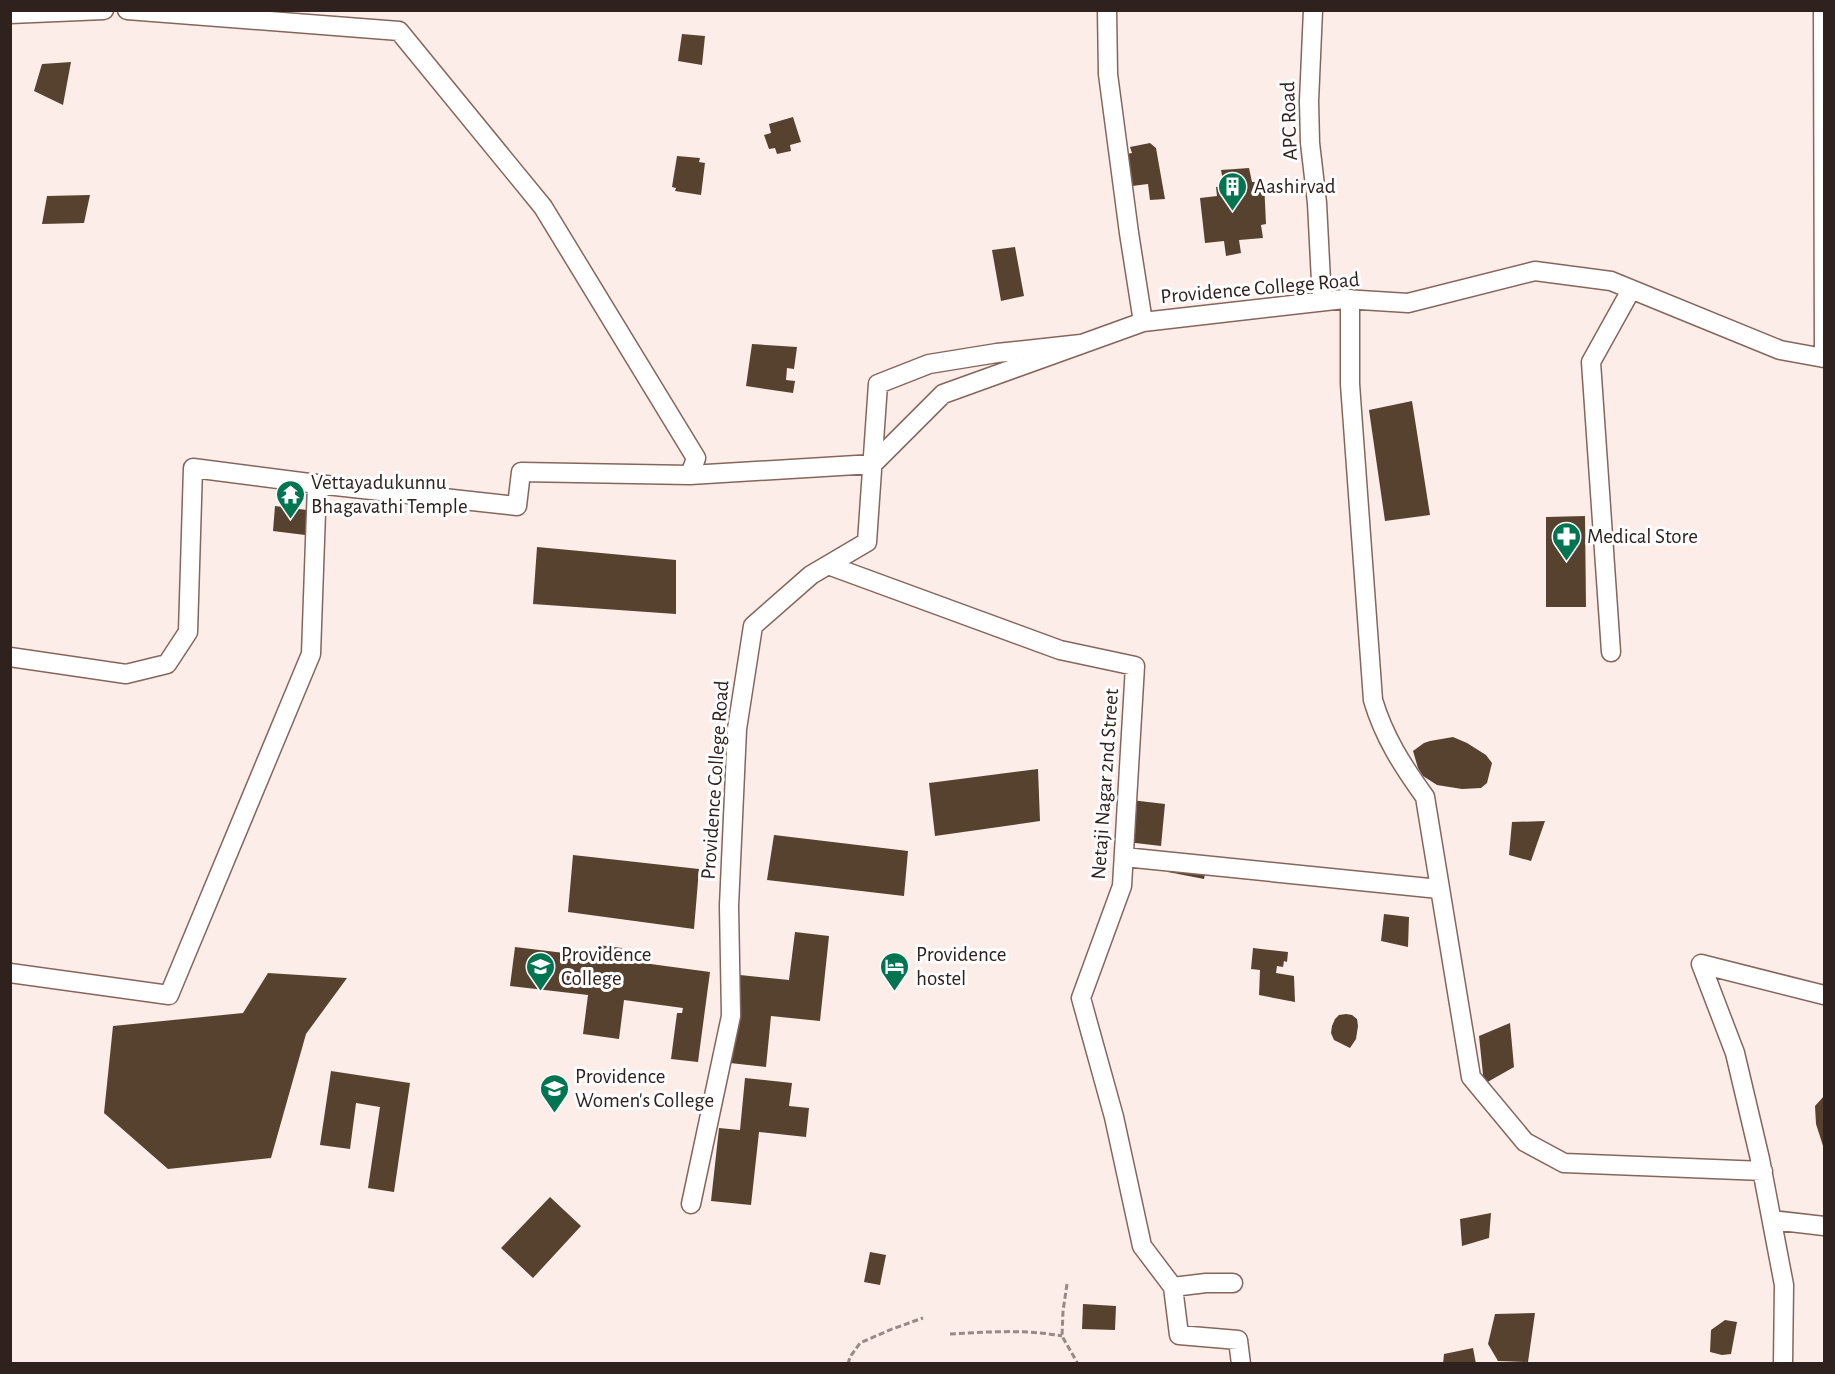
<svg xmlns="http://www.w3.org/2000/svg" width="1835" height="1374" font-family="'Alegreya Sans',sans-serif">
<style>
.building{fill:#57422f}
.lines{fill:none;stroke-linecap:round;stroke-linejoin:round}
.minor-casing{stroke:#85665d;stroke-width:21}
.path{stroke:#978985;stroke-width:3;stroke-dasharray:6 3;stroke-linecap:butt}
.minor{stroke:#fff;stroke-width:18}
.labels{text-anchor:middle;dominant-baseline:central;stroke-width:6;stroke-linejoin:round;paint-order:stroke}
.street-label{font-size:21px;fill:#2f221e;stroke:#fefefe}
.poi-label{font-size:21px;fill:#2f221e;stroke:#fefefe;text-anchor:start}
</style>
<rect width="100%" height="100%" fill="#fcede9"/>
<path class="building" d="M682 34 705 36 702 65 678 61Z
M71 62 63 105 34 91 42 64Z
M793 117 801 142 790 145 791 151 777 154 775 148 769 149 764 135 771 133 769 124Z
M1150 143 1156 148 1165 199 1150 200 1148 184 1132 186 1126 154 1132 153 1130 147Z
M677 156 700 158 699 162 705 163 701 195 675 191 676 188 672 187Z
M1249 168 1252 182H1264L1266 224 1261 225 1263 238 1239 240 1241 253 1226 256 1224 241 1205 243 1200 198 1217 196 1216 187 1224 186 1221 170Z
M90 195 84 223 42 224 47 196Z
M1015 247 1024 296 1001 301 992 250Z
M752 344 797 347 794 369 787 368 786 380 795 381 793 393 746 386Z
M1412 401 1430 515 1385 521 1369 410Z
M275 506 307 510 305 535 273 531Z
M1585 516 1586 607H1546V517Z
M537 547 676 560V614L533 604Z
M1453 737 1467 743 1486 755 1492 763 1487 783 1481 788 1462 789 1437 785 1423 776 1418 768 1413 751 1424 743 1430 741Z
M1038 769 1040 821 935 836 929 783Z
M1131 800 1165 804 1161 846 1127 842Z
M1545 821 1531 861 1509 855 1512 822Z
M774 835 908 851 904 896 767 880Z
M1173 852 1208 860 1204 879 1168 872Z
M573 855 699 869 694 929 568 912Z
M1384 914 1409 917 1408 947 1381 941Z
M795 932 829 936 820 1021 771 1016 766 1067 730 1063 740 975 789 980Z
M598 945 622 948 621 960 710 972 698 1062 671 1059 677 1013H682L683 1008 624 1000 619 1039 583 1034 588 995 510 986 515 947 597 957Z
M1253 948 1288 952 1287 962 1284 961 1283 967 1277 966 1276 973 1294 976 1295 1002 1259 995 1260 970 1251 969Z
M268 973 347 978 306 1034 271 1158 168 1169 104 1113 113 1026 243 1013Z
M1346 1014 1352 1015 1357 1019 1358 1026 1356 1039 1350 1048 1334 1040 1331 1033 1332 1026 1335 1019 1339 1015Z
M1510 1023 1514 1067 1484 1084 1479 1036Z
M331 1071 410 1083 394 1192 368 1188 380 1107 356 1103 350 1149 320 1145Z
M745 1078 792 1083 789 1106 809 1108 806 1137 759 1132 751 1205 711 1201 719 1128 740 1130Z
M1824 1096V1149L1816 1124 1815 1106Z
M550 1197 581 1226 533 1278 501 1248Z
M1491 1213 1489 1238 1462 1246 1460 1219Z
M870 1252 886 1255 880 1285 864 1282Z
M1083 1304 1116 1306 1115 1330 1082 1329Z
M1535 1313 1528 1362 1498 1361 1488 1344 1495 1314Z
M1725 1320 1737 1322 1731 1354 1722 1355 1710 1352 1711 1330Z
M1473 1348 1476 1364H1443L1444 1354Z"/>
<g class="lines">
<defs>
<path id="minor" d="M1107 10 1108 74 1129 233 1143 322
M1313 10 1309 101 1310 143 1317 203 1322 301
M1823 10 1824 358
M10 14 104 10
M1350 299V384L1373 700C1384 737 1402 765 1425 797L1471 1077 1525 1142 1564 1163 1763 1171
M873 464 943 394 1143 322 1344 299 1408 303 1535 271 1611 281 1780 350 1824 358
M690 475 873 464
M828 565 1060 650 1135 666 1122 886 1081 998 1114 1117 1142 1246 1173 1287 1179 1335 1238 1340 1241 1364
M1611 652 1591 362 1631 290
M10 657 126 674 167 664 188 632 193 468 317 484
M1124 857 1439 889
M10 973 169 995 311 654 317 484 517 506 521 472 690 475 696 458 543 207 399 31 127 10
M691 1204 731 1016 729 906 737 729 753 626 811 575 867 542 878 384 929 364 997 353 1081 344
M1772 1220 1824 1226
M1173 1287 1206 1283H1233
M1783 1364 1784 1285 1760 1159 1735 1053 1701 964 1824 995"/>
</defs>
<use href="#minor" class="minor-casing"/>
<path class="path" d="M1067 1284 1063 1311 1062 1336 1078 1364
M950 1334C986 1332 1026 1329 1062 1336
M848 1364 850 1357 860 1343 892 1329 923 1318"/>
<use href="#minor" class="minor"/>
</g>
<defs>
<symbol id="building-pin" viewBox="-11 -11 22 30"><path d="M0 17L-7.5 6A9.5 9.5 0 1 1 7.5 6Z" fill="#007550" stroke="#fefefe"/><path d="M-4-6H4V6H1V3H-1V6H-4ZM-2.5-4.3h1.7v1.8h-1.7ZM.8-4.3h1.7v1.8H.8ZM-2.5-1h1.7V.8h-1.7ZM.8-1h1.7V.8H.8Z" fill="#fff"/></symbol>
<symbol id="temple-pin" viewBox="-11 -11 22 30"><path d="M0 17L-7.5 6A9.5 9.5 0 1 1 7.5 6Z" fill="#007550" stroke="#fefefe"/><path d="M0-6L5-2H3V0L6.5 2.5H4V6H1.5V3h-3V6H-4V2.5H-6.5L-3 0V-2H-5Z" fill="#fff"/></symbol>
<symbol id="pharmacy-pin" viewBox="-11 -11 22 30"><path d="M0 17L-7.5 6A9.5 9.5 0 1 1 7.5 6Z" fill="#007550" stroke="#fefefe"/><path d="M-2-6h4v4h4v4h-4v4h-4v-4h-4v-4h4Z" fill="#fff"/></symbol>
<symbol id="university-pin" viewBox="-11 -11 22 30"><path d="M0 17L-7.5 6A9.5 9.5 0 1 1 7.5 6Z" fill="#007550" stroke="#fefefe"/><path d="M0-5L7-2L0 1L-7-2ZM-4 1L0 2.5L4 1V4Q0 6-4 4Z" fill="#fff"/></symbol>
<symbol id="hotel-pin" viewBox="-11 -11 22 30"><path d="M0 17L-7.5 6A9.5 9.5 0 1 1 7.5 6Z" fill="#007550" stroke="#fefefe"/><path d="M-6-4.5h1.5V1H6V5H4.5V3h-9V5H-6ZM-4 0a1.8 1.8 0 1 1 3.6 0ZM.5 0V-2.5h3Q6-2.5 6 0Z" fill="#fff"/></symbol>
</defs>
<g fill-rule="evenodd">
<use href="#building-pin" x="1216" y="170" width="33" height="45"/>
<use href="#temple-pin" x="274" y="478" width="33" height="45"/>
<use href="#pharmacy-pin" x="1550" y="520" width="33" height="45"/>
<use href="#university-pin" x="524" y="950" width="33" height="45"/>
<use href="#hotel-pin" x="878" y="950" width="33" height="45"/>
<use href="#university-pin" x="538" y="1072" width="33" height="45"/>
</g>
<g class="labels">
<g class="street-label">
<text transform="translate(1289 121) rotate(-92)">APC Road</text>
<text transform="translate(1260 288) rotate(-5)">Providence College Road</text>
<text transform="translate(715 780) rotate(-86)">Providence College Road</text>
<text transform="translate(1105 784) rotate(-86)">Netaji Nagar 2nd Street</text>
</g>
<g class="poi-label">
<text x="1254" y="186">Aashirvad</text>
<text x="311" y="482">Vettayadukunnu<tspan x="311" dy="24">Bhagavathi Temple</tspan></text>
<text x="1587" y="536">Medical Store</text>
<text x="561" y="954">Providence<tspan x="561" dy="24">College</tspan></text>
<text x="916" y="954">Providence<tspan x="916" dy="24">hostel</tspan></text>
<text x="575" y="1076">Providence<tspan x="575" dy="24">Women's College</tspan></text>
</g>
</g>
<rect width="1835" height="1374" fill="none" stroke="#2f221e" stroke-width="24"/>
</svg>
